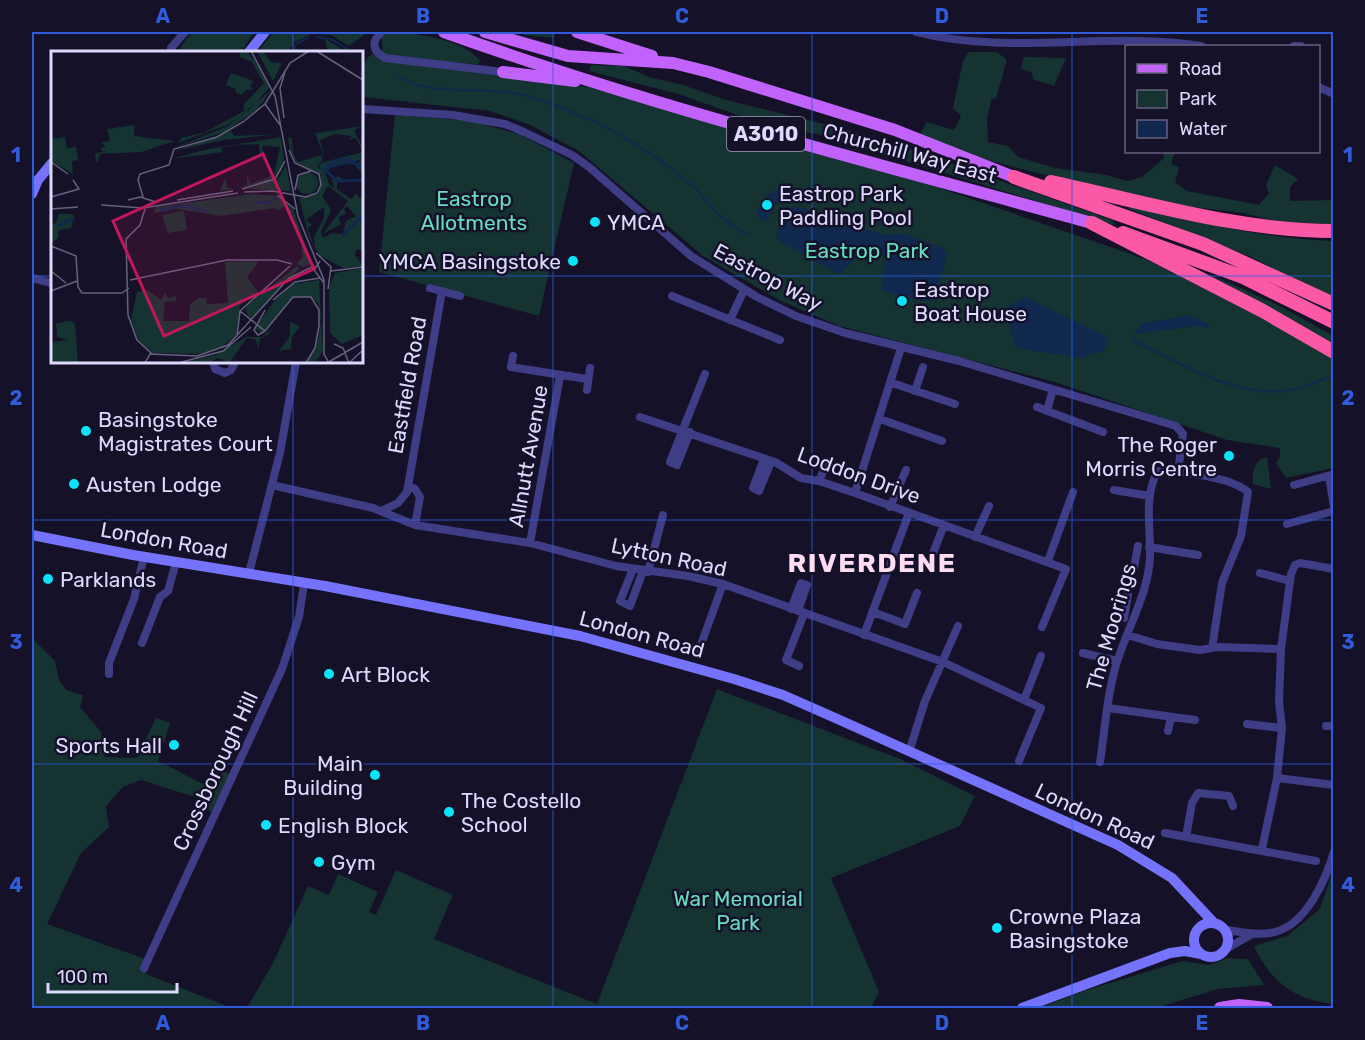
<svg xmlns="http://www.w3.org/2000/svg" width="1365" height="1040" font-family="Rubik,sans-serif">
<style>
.green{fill:#143331}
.water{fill:#10284e}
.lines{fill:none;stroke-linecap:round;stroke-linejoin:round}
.stream{stroke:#10284e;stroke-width:2}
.street{stroke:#3f3d86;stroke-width:8}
.secondary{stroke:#7573fc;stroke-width:10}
.primary{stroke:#c163fb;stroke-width:12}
.highway{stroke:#fb58a7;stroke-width:14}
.grid{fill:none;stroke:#305cdc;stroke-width:1.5;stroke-opacity:0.55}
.poi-dot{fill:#0be3f9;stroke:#151129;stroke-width:2}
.labels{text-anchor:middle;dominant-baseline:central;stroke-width:5;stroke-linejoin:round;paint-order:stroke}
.shield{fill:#151129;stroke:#a19ebe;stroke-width:1.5}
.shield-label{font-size:20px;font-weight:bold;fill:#dddafe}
.street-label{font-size:21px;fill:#dddafe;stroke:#151129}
.poi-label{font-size:21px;fill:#dddafe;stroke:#151129;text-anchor:start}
.park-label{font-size:21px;fill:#66debf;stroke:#151129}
.district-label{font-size:27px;font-weight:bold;letter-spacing:1.5px;fill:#fedcf2;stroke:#151129}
.inset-river{fill:none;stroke:#10284e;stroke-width:3}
.inset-road{fill:none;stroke:#65617e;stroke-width:1.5}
.view{fill:#c2185b;fill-opacity:0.15;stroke:#c2185b;stroke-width:3}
.inset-edge{fill:none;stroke:#dddafe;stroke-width:3}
.neatline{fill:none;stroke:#305cdc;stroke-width:2}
.grid-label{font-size:20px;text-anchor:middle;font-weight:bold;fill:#305cdc}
</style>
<rect width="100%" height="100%" fill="#151129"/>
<path class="green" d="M192 32H254L241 52H177Z
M274 32H309L310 35 294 42 288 52H257Z
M315 32H368L349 46 331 35 316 34Z
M390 32C413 32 466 40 480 61L478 64 407 60 382 53V36Z
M521 32H555L553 38 524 35Z
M325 39 346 51 328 52Z
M969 52H997L1007 60 996 98 991 100 987 119 988 142 1008 146 1018 157 1055 168 1107 175 1127 181 1142 177 1164 158 1163 152H1175L1171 164 1179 167 1175 182 1187 191 1259 205 1269 193 1266 185 1275 165 1298 179 1290 187V201L1333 200V224L1285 223 1243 213 1192 207 1045 175 983 159 918 137 927 122 954 130 961 116 953 108 963 61Z
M372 53 378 58 588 87 931 185 1148 260 1300 336 1333 359V468L1286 478 1276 463 1280 457V448L1227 440 1058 383 839 326 781 301 703 256 579 151 530 125 490 111 362 97V65Z
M1024 57 1066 58 1054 86 1034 80 1031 72 1021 69Z
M591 65 624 66 649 77 683 85 726 100 836 127 913 150 1112 220 1114 225 817 134 772 127 678 94 589 71Z
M395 115 472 121 521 135 574 163 539 316 379 272Z
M1130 205C1198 223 1263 238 1333 241V298L1249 256 1129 209Z
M1208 273 1282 307 1333 336V346Z
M1267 457 1271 489 1253 484C1252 472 1253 461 1267 457Z
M32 638 55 661 59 680 66 690 83 695 80 707 101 732 105 757 137 758 156 718 170 723 158 761 205 785 225 771 233 777 215 816 195 797 141 780 123 787 106 806 109 827 81 853 47 924 151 961 146 974 232 1008H32Z
M717 689 900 759 975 796 960 826 831 878 879 992 871 1008H247L274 961 308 886 329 895 338 874 378 892 369 912 376 915 396 870 453 895 434 939 597 1004Z
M1333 870 1334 1004H1333C1294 1000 1270 981 1254 946L1287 936 1320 909Z
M1228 958 1248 959 1264 985 1218 989 1156 1008H1039L1084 991 1182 961 1209 965Z"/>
<path class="water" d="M780 189 784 192 768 219 760 220 757 215C758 202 768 193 780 189Z
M800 207 880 234H905L943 248 947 255 934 300 922 301 882 291 885 257 863 250 843 272 838 274 779 241 776 236C780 222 783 209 800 207Z
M1025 297 1105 336 1108 340 1104 350 1081 358 1016 348 1005 312 1007 307Z
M1189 315 1210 325 1207 328 1195 326 1135 334 1141 324Z"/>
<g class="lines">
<path class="stream" d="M317 37 333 40 347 49
M292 52 297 43 308 38
M397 76C435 99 484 84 526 96 586 113 644 144 690 184 701 193 709 204 718 214 727 222 738 229 748 235
M1135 334 1132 340C1176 361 1239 400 1289 390 1305 387 1319 381 1334 375"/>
<path class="street" d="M382 32C371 41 372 51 385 58L503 72
M916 32C1009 56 1107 31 1201 46
M1294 46H1301
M171 48 185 32
M1318 87 1332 93
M362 109 453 115 505 124 524 132 572 155 589 167 691 256 757 297 796 316 845 333 959 361 1176 426 1183 434 1178 472
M32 278 52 283
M430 288 460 296
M672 296 780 340
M730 320 744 290
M513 356 511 367 587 379
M213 362 215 369 225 373 231 370 235 362
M892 383 955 404
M587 390 590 368
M915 391 923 367
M1037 407 1103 432
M1047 411 1053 389
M640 417 775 462 801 478 819 481 855 493 1066 569 1042 627
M880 419 942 441
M690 432 677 465 670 462 705 374
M764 459 753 488 759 491 771 462
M1329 476 1334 507
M819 481 826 465
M272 485 373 508 415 525 530 543 616 566 688 576 723 584 943 662 1041 708 1019 761
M1294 485 1334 474
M408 486 415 489 420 497 415 525
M1114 490 1150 496
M855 493 901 348
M890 507 906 470
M381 511 398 503 407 492 442 291
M1287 524 1334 511
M975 537 989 506
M530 543 560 376
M1149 547 1198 555
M930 561 944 525
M1048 561 1073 492
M1134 568 1138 546
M633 569 620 601 630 606 643 571
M648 572 663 515
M249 573 280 453 296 362
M1260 573 1290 581
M791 609 801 583 807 585 798 611
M873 612 905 624 917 593
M1124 618 1128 595
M864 635 909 513
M1128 635 1157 644 1200 650 1218 647 1281 649
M142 643 160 597 168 591 176 562
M699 650 723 584
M1083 653 1117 661
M799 666 786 660 804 614
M109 674V663L134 599 144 556
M1024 700 1041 656
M1108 708 1195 720
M1247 724 1282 728
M1326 726H1334
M1168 731 1171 717
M909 752 925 701 958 626
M1100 762C1105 729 1107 694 1117 662 1128 626 1148 595 1150 557 1151 529 1143 496 1158 471 1181 471 1231 477 1248 492L1241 536 1222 583 1212 648
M1277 778 1334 785
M1165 833 1316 861
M1186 837 1192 803 1198 793 1229 796 1233 806
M1262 849 1277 778 1282 728 1279 702 1281 649 1291 574 1295 565 1300 563 1334 569
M1226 930C1243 932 1261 937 1278 931 1307 922 1326 879 1334 852
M1226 949 1252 934
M144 968 282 669 299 617 304 584"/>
<path class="secondary" d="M249 52 265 32
M32 194 38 180 52 163
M32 535 133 555 325 586 580 636 734 679 783 695 842 721 1118 845 1172 878 1214 923
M1194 940a17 17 0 1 1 34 0a17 17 0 1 1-34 0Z
M1022 1008 1170 953 1185 951 1201 954"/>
<path class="primary" d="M444 32C656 108 875 163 1092 223
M485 32 568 56 673 63 709 72 895 130 1014 177
M577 32 652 56
M503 72 575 81
M1220 1008 1239 1005 1267 1008"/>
<path class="highway" d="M1014 177 1203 244 1334 304
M1051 182C1144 202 1239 231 1334 231
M1092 223 1263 311 1334 352
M1123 233 1243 277 1334 322"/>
</g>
<path class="grid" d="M293 32V52M553 32V1008M812 32V1008M1072 32V1008M32 276H52M362 276H1334M293 362V1008M32 520H1334M32 764H1334"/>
<g class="poi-dot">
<circle cx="767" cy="205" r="6"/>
<circle cx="595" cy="222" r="6"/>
<circle cx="573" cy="261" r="6"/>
<circle cx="902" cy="301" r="6"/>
<circle cx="86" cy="431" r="6"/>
<circle cx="1229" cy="456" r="6"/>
<circle cx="74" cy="484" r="6"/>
<circle cx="48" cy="579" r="6"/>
<circle cx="329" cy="674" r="6"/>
<circle cx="174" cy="745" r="6"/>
<circle cx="375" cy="775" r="6"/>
<circle cx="449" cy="812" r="6"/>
<circle cx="266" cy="825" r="6"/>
<circle cx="319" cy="862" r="6"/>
<circle cx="997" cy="928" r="6"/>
</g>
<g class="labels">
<rect class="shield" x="727" y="117" width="78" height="34" rx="4.5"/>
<g class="shield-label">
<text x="766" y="134">A3010</text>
</g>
<g class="street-label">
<text transform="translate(910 153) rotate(15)">Churchill Way East</text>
<text transform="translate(768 277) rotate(28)">Eastrop Way</text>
<text transform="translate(407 385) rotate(-80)">Eastfield Road</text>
<text transform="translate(528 456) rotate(-80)">Allnutt Avenue</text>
<text transform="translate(859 475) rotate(20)">Loddon Drive</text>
<text transform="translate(164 540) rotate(10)">London Road</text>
<text transform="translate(669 557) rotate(12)">Lytton Road</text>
<text transform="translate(1111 627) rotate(-74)">The Moorings</text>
<text transform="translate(642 634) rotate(15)">London Road</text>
<text transform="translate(215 771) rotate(-65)">Crossborough Hill</text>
<text transform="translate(1095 816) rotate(25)">London Road</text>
</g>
<g class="poi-label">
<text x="779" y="193">Eastrop Park<tspan x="779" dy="24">Paddling Pool</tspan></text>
<text x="607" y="222">YMCA</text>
<text x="561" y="261" text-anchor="end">YMCA Basingstoke</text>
<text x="914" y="289">Eastrop<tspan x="914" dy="24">Boat House</tspan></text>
<text x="98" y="419">Basingstoke<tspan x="98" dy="24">Magistrates Court</tspan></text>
<text x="1217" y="444" text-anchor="end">The Roger<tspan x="1217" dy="24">Morris Centre</tspan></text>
<text x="86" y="484">Austen Lodge</text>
<text x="60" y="579">Parklands</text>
<text x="341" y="674">Art Block</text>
<text x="162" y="745" text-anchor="end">Sports Hall</text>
<text x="363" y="763" text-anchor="end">Main<tspan x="363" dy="24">Building</tspan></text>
<text x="461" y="800">The Costello<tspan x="461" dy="24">School</tspan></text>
<text x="278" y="825">English Block</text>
<text x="331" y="862">Gym</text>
<text x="1009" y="916">Crowne Plaza<tspan x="1009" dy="24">Basingstoke</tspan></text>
</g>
<g class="park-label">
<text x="474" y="198">Eastrop<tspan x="474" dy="24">Allotments</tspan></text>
<text x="867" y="250">Eastrop Park</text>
<text x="738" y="898">War Memorial<tspan x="738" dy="24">Park</tspan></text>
</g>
<g class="district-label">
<text x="872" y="563">RIVERDENE</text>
</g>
</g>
<g transform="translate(51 51)">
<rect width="312" height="312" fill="#151129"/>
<path d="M189 0H195L204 10 219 36 200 57 178 73 127 92 130 87 154 81 193 60V53L213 32 201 11 189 6ZM206 0H212L220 11 231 12 222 30ZM180 22 203 30 199 35 202 38 195 39 191 44 185 42V38L175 34ZM220 39 207 58 174 81 125 96 177 75ZM83 74V85L124 90 90 101 49 103 47 110 40 112 45 110 44 103 52 100 49 97 55 96 50 91 59 90 56 78ZM312 75 303 79 312 97V104H308L312 105V122L305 116 309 109 280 115 283 110 276 113 279 118 274 121 278 133 283 137 281 129 287 125 292 128 286 132V138L300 148 305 142 309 147 312 145V199H305L304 204 312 215 292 217 269 205 264 197 263 186 273 167V156L255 169 261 174 257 177 263 196 259 189 248 147 267 143 270 124 246 112 239 100 237 87H241L242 102 247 111 271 104V110L266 115 269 118 268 114 273 111 312 101 305 87 297 89 301 85 284 83 269 89 274 108 264 82ZM277 135 297 150 272 183 290 173 287 166 295 163 293 157 297 156 305 165 295 170 292 183 281 182 272 187 270 180 280 159 271 145ZM180 80 183 85 230 83 172 89 123 100ZM14 86 16 97 25 96 27 109 21 110 22 123 0 110V88ZM230 86 233 109 230 121 214 132 169 140 174 127 177 137 182 138 196 134V125L200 133 223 124 229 96 211 95 213 104H209L208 93 185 94 170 97 172 101 120 108 153 99ZM235 114 240 140 196 138 227 128ZM245 132a11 11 0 1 1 22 0a11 11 0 1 1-22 0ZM201 143 227 145 242 158 261 213 252 216 246 213 252 206 249 188 235 154 227 160 224 157 170 165 126 158 103 162 105 156ZM133 160 136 179 117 182 111 164ZM18 163 23 164 20 177 8 179 7 187 0 192 1 173 5 172 8 163ZM208 210 196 226 207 241 189 254 185 284 172 295 151 303 102 302 88 290 80 269 86 241 97 239 110 249 114 242 117 247 125 245V250L114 251 112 270H138L139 253 148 247H155L156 253 177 252 174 211ZM246 215 249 217 200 267 197 265 194 258 198 253ZM312 217V284L291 293 279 282 278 236 284 222ZM268 229 272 300 264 312H255L265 297 270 272 267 253 261 246H242L211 282 204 277 224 249 242 233ZM19 270 24 273 27 311 67 312H3L0 310V291L17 289 6 286 5 272ZM239 270 249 276 241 285 240 298 228 300 239 285ZM221 278 218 283 209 288 207 298 205 289 196 287 178 312 167 307 157 312H131L165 304 195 286H211Z" fill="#143331" fill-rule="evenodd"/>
<path class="inset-river" d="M273 117 299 111 307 114M273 118 286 130 312 129M270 119 286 109 299 108 312 118M203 151 216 152 226 147M109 159 131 155 156 160M6 175 24 167M291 185 312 164"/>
<path class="inset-road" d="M200 0 224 45 247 165 273 229V303L278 312M267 1 312 29M214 53 229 74M233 67 229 37 234 21M0 111 17 123M191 138 224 128 234 110M244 139 247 124 260 120M193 141 221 140 255 146 266 142 270 134 268 123 244 112 238 99M226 144 244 158M0 146 28 138 22 129M92 146 87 129 89 123 118 114 123 98 166 86 192 71 214 53 239 12 258 0M77 149 89 146 105 151M126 149 182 140M50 154 92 157 187 142M0 158 27 156M94 158 89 174 75 188 77 264 86 289 101 303M0 195 25 205 27 236 31 242H71L78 237M265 202 280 216 277 238M269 210 263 219 273 232M0 220 15 232M280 220 312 216M79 229 176 209H226L241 213M0 240 26 230M222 249 244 231 269 227M214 259 203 279 207 284 214 280M214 280 242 246H260L268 259V275L264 297 255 312M214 280 189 260 239 215M186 285 189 260M283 293 292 297 298 312M94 312 99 303 146 305 177 294 238 227 263 215M127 312 172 300 200 276M276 312 312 291M298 312 312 299"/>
<path class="view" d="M212 103 263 218 113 285 62 170Z"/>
<rect width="312" height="312" class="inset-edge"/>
</g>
<rect width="1365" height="1040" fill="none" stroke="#151129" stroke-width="66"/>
<rect x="1125" y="45" width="195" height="108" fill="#151129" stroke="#65617e" stroke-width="1.5"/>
<rect x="1137" y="64" width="30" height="9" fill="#c163fb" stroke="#65617e" stroke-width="1.5"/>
<text x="1179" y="75" font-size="18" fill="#dddafe">Road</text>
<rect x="1137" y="90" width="30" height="18" fill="#143331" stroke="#65617e" stroke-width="1.5"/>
<text x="1179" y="105" font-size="18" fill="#dddafe">Park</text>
<rect x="1137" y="120" width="30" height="18" fill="#10284e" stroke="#65617e" stroke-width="1.5"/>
<text x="1179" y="135" font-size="18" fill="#dddafe">Water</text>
<path d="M48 983v9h129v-9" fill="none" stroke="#dddafe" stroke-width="3"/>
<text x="57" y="983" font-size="18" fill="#dddafe" stroke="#151129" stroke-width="4.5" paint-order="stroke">100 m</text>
<rect x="33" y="33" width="1299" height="974" class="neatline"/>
<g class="grid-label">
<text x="163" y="23">A</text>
<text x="423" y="23">B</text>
<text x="682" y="23">C</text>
<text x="942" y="23">D</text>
<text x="1202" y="23">E</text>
<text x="16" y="162">1</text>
<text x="1348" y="162">1</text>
<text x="16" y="405">2</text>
<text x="1348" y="405">2</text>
<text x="16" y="649">3</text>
<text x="1348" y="649">3</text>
<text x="16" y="892">4</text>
<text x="1348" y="892">4</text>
<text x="163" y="1030">A</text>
<text x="423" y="1030">B</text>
<text x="682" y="1030">C</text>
<text x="942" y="1030">D</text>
<text x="1202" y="1030">E</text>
</g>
</svg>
